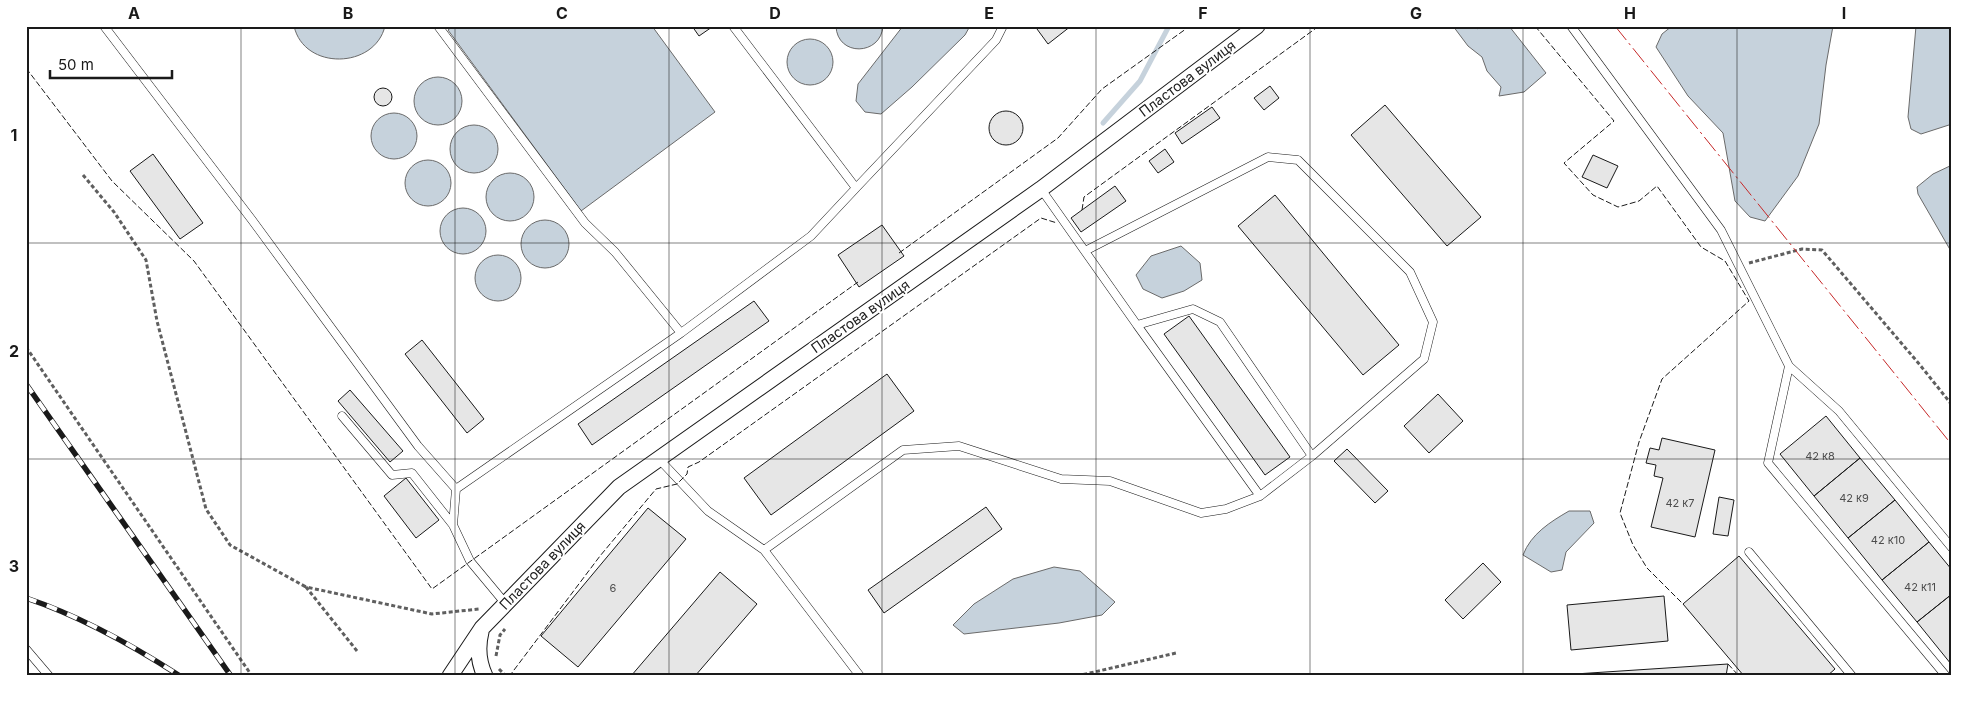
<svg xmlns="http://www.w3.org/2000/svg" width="1978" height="702" font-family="Inter,sans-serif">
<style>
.water{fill:#c6d2dc;stroke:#6a6a6a}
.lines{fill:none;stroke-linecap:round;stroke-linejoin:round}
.stream{stroke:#c6d2dc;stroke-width:5}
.building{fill:#e6e6e6;stroke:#1a1a1a}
.lane-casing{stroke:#1a1a1a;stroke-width:9}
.street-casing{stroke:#1a1a1a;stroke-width:17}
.path{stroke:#5f5f5f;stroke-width:3;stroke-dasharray:4 2.5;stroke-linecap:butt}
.lane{stroke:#fff;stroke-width:8}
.street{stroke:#fff;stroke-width:15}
.rail-casing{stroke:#1a1a1a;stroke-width:5.5}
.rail{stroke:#fff;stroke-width:4;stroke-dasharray:11;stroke-linecap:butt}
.fence{stroke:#1a1a1a;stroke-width:1;stroke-dasharray:6 2.5;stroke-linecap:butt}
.power{stroke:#c62828;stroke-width:1;stroke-dasharray:18 4 2.5 4;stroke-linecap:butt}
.grid{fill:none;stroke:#1a1a1a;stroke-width:1;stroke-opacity:0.55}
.labels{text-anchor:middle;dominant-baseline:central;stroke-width:4;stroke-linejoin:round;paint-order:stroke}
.number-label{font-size:11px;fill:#4d4d4d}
.street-label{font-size:14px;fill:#1a1a1a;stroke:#fff}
.neatline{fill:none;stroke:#1a1a1a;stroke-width:2}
.grid-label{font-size:16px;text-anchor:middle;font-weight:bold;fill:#1a1a1a}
</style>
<rect width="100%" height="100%" fill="#fff"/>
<path class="water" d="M294 26H385C375 69 304 71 294 26Z
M453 26H652L715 112 581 211 448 30Z
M836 26H883C881 56 837 57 836 26Z
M903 26H970L965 35 912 87 881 114 865 112 856 101 858 84Z
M1453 26H1474L1478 29 1480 26H1509L1546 73 1524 92 1499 96 1501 87 1487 71 1482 57 1468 46Z
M1672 26H1833L1826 65 1819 124 1798 176 1765 221 1750 217 1735 201 1723 133 1688 96 1656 47 1662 34Z
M1916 26H1952V124L1921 134 1911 129 1908 117Z
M787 62a23 23 0 1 1 46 0a23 23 0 1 1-46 0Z
M414 101a24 24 0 1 1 48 0a24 24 0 1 1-48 0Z
M371 136a23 23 0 1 1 46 0a23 23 0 1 1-46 0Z
M450 149a24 24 0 1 1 48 0a24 24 0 1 1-48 0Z
M405 183a23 23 0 1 1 46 0a23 23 0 1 1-46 0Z
M1952 165V253L1918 194 1917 187 1933 174Z
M486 197a24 24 0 1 1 48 0a24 24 0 1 1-48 0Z
M440 231a23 23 0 1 1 46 0a23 23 0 1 1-46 0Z
M521 244a24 24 0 1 1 48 0a24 24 0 1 1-48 0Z
M1181 246 1200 263 1202 280 1184 291 1162 298 1143 289 1136 275 1151 256Z
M475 278a23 23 0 1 1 46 0a23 23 0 1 1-46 0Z
M1569 511H1590L1594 523 1566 552 1562 570 1551 572 1523 555C1531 534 1550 522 1569 511Z
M1054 567 1080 571 1115 602 1102 615 1059 623 964 634 953 625 974 604 1013 579Z"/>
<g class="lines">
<path class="stream" d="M1103 123 1140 81 1169 26"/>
</g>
<path class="building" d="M692 26H711L712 27 699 36Z
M1042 26H1071L1048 44 1037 29Z
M1270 86 1279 98 1264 110 1254 98Z
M374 97a9 9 0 1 1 18 0a9 9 0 1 1-18 0Z
M1385 105 1481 217 1447 246 1351 135Z
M1212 107 1220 118 1182 144 1175 133Z
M989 128a17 17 0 1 1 34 0a17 17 0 1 1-34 0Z
M1165 149 1174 162 1158 173 1149 161Z
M153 154 203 223 180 239 130 171Z
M1593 155 1618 166 1607 188 1582 177Z
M1115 186 1126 201 1081 232 1071 218Z
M1275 195 1399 345 1363 375 1238 226Z
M882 225 904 256 859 287 838 255Z
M754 301 769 321 592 445 578 424Z
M1189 316 1290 457 1265 475 1164 334Z
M422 340 484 419 467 433 405 354Z
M887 374 914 411 771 515 744 478Z
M350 390 403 451 390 462 338 401Z
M1438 394 1463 421 1429 453 1404 426Z
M1826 416 1860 458 1814 496 1780 454Z
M1662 438 1715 450 1695 537 1651 527 1663 478 1654 476 1656 465 1646 463 1650 448 1659 450Z
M1347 449 1388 491 1375 503 1334 461Z
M1860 458 1895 500 1848 538 1814 496Z
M406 478 439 520 416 538 384 496Z
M1719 497 1734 500 1728 536 1713 534Z
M1895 500 1929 542 1882 580 1848 538Z
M986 507 1002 529 884 613 868 590Z
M648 508 686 539 578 667 541 636Z
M1929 542 1952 570V594L1917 622 1882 580Z
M1739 556 1835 669 1827 676H1744L1683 604Z
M1483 563 1501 582 1463 619 1445 600Z
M720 572 757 604 695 676H631Z
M1952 594V664H1951L1917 622Z
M1664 596 1668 641 1571 650 1567 605Z
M1728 664 1726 676H1544Z"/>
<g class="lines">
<defs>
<path id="lane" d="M104 26 252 220 418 446 456 489 453 525
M438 26 585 223 615 252 681 333
M733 26 856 188 996 40 1003 26
M1571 26 1721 230 1789 366 1768 463 1946 676
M1085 251 1268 157 1298 160 1410 272 1433 322 1424 359 1312 456
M1137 325 1260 496
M1789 366 1839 411 1952 548
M342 416 392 475 412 473 453 525 470 561 505 603
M658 458 708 511 764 550 903 450 959 446 1061 479 1110 481 1201 513 1226 509 1260 496 1312 456 1220 322 1193 309 1137 325 1041 189
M456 489 681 333 811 236 856 188
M764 550 860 676
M1749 552 1852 676
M26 649 49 676"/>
<path id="street" d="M481 632C477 648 478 661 485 676
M450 676 482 628 619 487 1041 189 1257 26"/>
</defs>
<use href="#lane" class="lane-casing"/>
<use href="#street" class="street-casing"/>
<path class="path" d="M83 175 114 212 146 260 157 321 206 509 230 545 306 587
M1749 263 1802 249 1822 250 1920 365 1952 405
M26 347 252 676
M357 651 306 587 432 614 479 609
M496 656 500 635 505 629
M499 669 506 676
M1077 676 1176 653"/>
<use href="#lane" class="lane"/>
<use href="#street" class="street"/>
<defs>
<path id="rail" d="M26 384 231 676
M26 598C80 616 132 645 180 676"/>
</defs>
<use href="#rail" class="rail-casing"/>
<use href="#rail" class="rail"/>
<path class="fence" d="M1535 26 1614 121 1564 163 1593 195 1618 207 1639 201 1657 186 1701 247 1725 261 1749 301 1662 379 1639 442 1620 513 1633 545 1647 568 1683 604
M26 68 112 181 194 261 432 589 858 282
M1082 210 1084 197 1319 26
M899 253 1058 138 1102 89 1190 26
M1728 664 1739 676
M514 676 511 674 600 556 656 489 677 484 687 474 688 467 699 462 1041 218 1057 223"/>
<path class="power" d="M1615 26 1952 445"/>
</g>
<path class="grid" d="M241 26V676M455 26V676M669 26V676M882 26V676M1096 26V676M1310 26V676M1523 26V676M1737 26V676M26 243H1952M26 459H1952"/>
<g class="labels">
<g class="number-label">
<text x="1820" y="456">42 к8</text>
<text x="1854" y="498">42 к9</text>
<text x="1680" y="503">42 к7</text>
<text x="1888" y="540">42 к10</text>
<text x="1920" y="587">42 к11</text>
<text x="613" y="588">6</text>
</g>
<g class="street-label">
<text transform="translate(1187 78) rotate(-37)">Пластова вулиця</text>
<text transform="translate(860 316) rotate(-35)">Пластова вулиця</text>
<text transform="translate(542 565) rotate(-46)">Пластова вулиця</text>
</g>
</g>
<rect width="1978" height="702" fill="none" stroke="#ffffff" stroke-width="55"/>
<path d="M50 70v8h122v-8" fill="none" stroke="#1a1a1a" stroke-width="2.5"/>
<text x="58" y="70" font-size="15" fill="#1a1a1a" stroke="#ffffff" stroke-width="4" paint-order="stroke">50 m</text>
<rect x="28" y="28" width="1922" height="646" class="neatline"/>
<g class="grid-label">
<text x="134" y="19">A</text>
<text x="348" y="19">B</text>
<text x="562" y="19">C</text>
<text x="775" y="19">D</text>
<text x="989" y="19">E</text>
<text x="1203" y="19">F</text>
<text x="1416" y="19">G</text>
<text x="1630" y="19">H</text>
<text x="1844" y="19">I</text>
<text x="14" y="141">1</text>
<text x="14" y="357">2</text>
<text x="14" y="572">3</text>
</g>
</svg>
